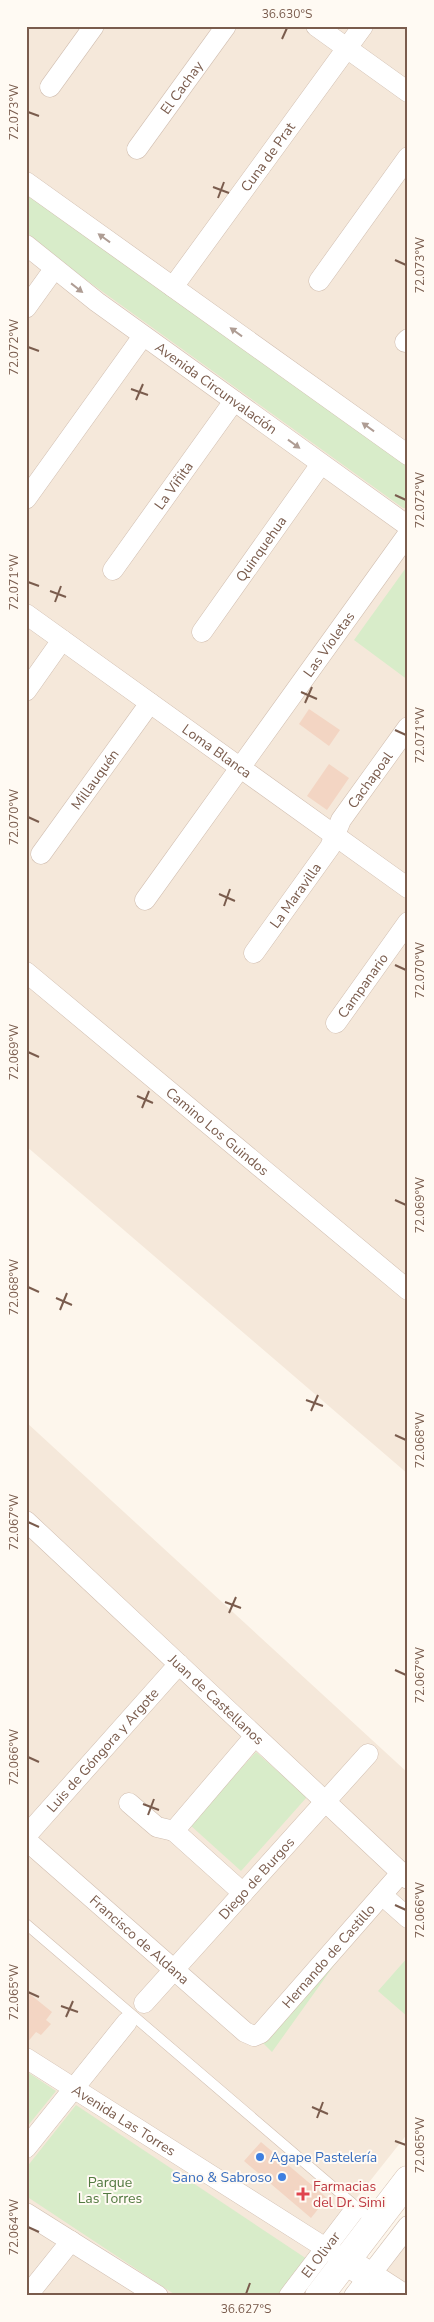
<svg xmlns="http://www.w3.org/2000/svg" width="434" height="2322" font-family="'Nunito Sans',sans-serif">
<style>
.residential{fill:#f5e8da}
.green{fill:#d8ecc9}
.building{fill:#f3d5c3}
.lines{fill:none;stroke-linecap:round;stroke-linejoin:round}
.lane-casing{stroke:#d1beb0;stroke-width:11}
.street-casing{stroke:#d1beb0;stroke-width:21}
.secondary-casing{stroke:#d6c0b0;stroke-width:29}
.lane{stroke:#fff;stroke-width:10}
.street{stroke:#fff;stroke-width:20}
.secondary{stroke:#fff;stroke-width:28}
.oneway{fill:#af9d94}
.ticks{fill:none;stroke:#7a5c4d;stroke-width:2}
.shop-dot{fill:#3f7fe0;stroke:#fffaf3;stroke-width:2}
.health-dot{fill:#e0444e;stroke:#fffaf3;stroke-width:2}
.labels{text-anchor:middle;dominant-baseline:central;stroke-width:4;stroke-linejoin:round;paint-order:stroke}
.street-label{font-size:14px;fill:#7a5c4d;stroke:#fffaf3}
.shop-label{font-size:14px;fill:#366cbe;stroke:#fffaf3;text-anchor:start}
.park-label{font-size:14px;fill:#537a41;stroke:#fffaf3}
.health-label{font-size:14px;fill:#be3a42;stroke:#fffaf3;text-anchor:start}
.neatline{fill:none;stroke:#7a5c4d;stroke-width:2}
.ticks-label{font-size:12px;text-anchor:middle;fill:#7a5c4d}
</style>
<rect width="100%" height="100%" fill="#fdf6ec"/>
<path class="residential" d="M26 26H408V1474L26 1146Z
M26 1422 408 1773V2133L279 2296H26Z
M408 2243V2296H366Z"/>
<path class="green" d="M26 194 408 467V508H403L78 274 26 232Z
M408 565V680L354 640Z
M256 1752 307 1797 241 1871 190 1825Z
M340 1957 272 2052 262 2042Z
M408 1957V2017L378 1991Z
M26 2071 56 2091 26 2128Z
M76 2105 307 2259 279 2296H177L26 2196V2168Z"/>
<path class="building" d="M309 709 340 730 329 746 299 724Z
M329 764 349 778 327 810 307 796Z
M26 1991 52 2012 46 2020 51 2024 41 2035 36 2032 26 2044Z
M261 2142 327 2198 311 2218 244 2161Z"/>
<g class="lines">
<defs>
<path id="lane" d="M26 1924 374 2222"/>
<g id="street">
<path d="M316 26 408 92"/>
<path d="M50 87 94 26"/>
<path id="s1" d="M137 149 226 26"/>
<path d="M26 182 408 455"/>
<path id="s2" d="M26 245 97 302 408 526"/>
<path d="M319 281 408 157"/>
<path id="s3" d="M173 287 363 26"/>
<path d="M26 308 54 269"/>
<path d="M405 342 408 339"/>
<path d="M26 499 143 336"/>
<path id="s4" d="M113 570 234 401"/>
<path id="s5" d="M26 614 408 888"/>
<path id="s6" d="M202 632 321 464"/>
<path d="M26 691 62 640"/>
<path id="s7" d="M41 854 150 703"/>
<path id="s8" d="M145 900 408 534"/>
<path id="s9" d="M254 953 330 847 341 820 408 727"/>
<path id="s10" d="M26 972 408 1290"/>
<path id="s11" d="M336 1023 408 922"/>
<path id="s12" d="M26 1521 408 1879"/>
<path d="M129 1803 157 1827 174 1831"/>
<path id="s13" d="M26 1836 179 1664"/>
<path id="s14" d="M26 1840 245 2032 254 2036 261 2033 401 1873"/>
<path d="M243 1893 174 1831 255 1736"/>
<path d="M382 1895 408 1918"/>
<path id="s15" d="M144 2003 368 1754"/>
<path id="s16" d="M26 2058 346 2261"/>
<path d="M26 2148 127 2022"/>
<path d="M26 2213 158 2296"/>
<path d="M27 2296 71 2241"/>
<path id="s17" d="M289 2296 353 2212"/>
<path d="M354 2296 408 2226"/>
</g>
<path id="secondary" d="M346 2261 400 2296
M319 2296 408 2180"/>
</defs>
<use href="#lane" class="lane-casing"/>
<use href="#street" class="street-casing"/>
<use href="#secondary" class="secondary-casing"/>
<use href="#lane" class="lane"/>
<use href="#street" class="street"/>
<use href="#secondary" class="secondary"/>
</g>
<defs><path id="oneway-solid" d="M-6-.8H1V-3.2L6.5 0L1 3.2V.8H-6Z" transform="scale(1.25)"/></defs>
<g class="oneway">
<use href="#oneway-solid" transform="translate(104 238) rotate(-144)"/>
<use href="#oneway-solid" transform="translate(77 288) rotate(38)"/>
<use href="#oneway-solid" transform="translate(236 332) rotate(-144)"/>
<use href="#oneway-solid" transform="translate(368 427) rotate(-144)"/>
<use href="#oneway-solid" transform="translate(294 444) rotate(36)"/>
</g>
<path class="ticks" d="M282 39 287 28M28 112 39 116M213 187 229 193M218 198 224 182M395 260 406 265M28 347 39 351M131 389 148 395M136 400 143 384M395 495 406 500M28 582 39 586M50 591 66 597M55 602 61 586M301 692 317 699M305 703 312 687M395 730 406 735M28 817 39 822M219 894 235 901M224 906 230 889M395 965 406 970M28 1052 39 1057M137 1096 153 1103M142 1108 149 1091M395 1200 406 1205M28 1287 39 1292M56 1298 72 1305M60 1310 67 1293M306 1400 323 1406M311 1411 318 1395M395 1435 406 1440M28 1522 39 1527M225 1602 241 1608M229 1613 236 1597M395 1670 406 1675M28 1757 39 1762M143 1804 159 1810M148 1815 154 1799M395 1905 406 1910M28 1992 39 1997M61 2006 78 2012M66 2017 73 2001M312 2107 328 2114M317 2118 323 2102M395 2141 406 2145M28 2227 39 2232M246 2294 250 2283"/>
<g class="shop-dot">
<circle cx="260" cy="2157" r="5"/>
<circle cx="282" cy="2177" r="5"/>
</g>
<path class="health-dot" d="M300.5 2186.5h5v5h5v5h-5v5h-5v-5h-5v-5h5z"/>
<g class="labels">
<g class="street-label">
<text stroke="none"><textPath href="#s1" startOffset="76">El Cachay</textPath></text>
<text stroke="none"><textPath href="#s3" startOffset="161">Cuna de Prat</textPath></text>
<text stroke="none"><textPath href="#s2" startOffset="238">Avenida Circunvalación</textPath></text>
<text stroke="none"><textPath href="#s4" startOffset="104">La Viñita</textPath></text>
<text stroke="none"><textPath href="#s6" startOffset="102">Quinquehua</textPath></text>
<text stroke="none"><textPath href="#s8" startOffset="315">Las Violetas</textPath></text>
<text stroke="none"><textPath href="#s5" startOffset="235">Loma Blanca</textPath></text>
<text stroke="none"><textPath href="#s7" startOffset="92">Millauquén</textPath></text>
<text stroke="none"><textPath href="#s9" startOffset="209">Cachapoal</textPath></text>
<text stroke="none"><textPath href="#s9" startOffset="71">La Maravilla</textPath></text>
<text stroke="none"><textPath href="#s11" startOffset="46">Campanario</textPath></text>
<text stroke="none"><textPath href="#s10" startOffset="249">Camino Los Guindos</textPath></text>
<text stroke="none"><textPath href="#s12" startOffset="261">Juan de Castellanos</textPath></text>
<text stroke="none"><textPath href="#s13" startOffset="115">Luis de Góngora y Argote</textPath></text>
<text stroke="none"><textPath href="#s15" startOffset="168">Diego de Burgos</textPath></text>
<text stroke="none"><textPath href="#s14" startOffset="151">Francisco de Aldana</textPath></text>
<text stroke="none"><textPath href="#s14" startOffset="411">Hernando de Castillo</textPath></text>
<text stroke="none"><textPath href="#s16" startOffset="116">Avenida Las Torres</textPath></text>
<text stroke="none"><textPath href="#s17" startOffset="52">El Olivar</textPath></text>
</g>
<g class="shop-label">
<text x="270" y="2157">Agape Pastelería</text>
<text x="272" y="2177" text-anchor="end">Sano &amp; Sabroso</text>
</g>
<g class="park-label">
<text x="110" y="2182">Parque<tspan x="110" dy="16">Las Torres</tspan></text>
</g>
<g class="health-label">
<text x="313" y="2186">Farmacias<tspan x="313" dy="16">del Dr. Simi</tspan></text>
</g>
</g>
<rect width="434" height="2322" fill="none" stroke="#fffaf3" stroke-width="55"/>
<rect x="28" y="28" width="378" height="2266" class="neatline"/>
<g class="ticks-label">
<text x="287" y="18">36.630°S</text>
<text transform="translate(14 112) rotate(-90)" y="4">72.073°W</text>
<text transform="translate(420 265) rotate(-90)" y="4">72.073°W</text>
<text transform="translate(14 347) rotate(-90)" y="4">72.072°W</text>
<text transform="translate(420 500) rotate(-90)" y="4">72.072°W</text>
<text transform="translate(14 582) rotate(-90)" y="4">72.071°W</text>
<text transform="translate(420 735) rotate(-90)" y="4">72.071°W</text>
<text transform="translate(14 817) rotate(-90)" y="4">72.070°W</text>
<text transform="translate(420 970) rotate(-90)" y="4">72.070°W</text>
<text transform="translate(14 1052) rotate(-90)" y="4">72.069°W</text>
<text transform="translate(420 1205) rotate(-90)" y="4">72.069°W</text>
<text transform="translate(14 1287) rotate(-90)" y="4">72.068°W</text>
<text transform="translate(420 1440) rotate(-90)" y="4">72.068°W</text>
<text transform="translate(14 1522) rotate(-90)" y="4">72.067°W</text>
<text transform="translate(420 1675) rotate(-90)" y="4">72.067°W</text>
<text transform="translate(14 1757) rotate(-90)" y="4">72.066°W</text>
<text transform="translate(420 1910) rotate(-90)" y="4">72.066°W</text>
<text transform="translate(14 1992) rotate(-90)" y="4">72.065°W</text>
<text transform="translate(420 2145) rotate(-90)" y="4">72.065°W</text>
<text transform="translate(14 2227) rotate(-90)" y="4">72.064°W</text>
<text x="246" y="2313">36.627°S</text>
</g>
</svg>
